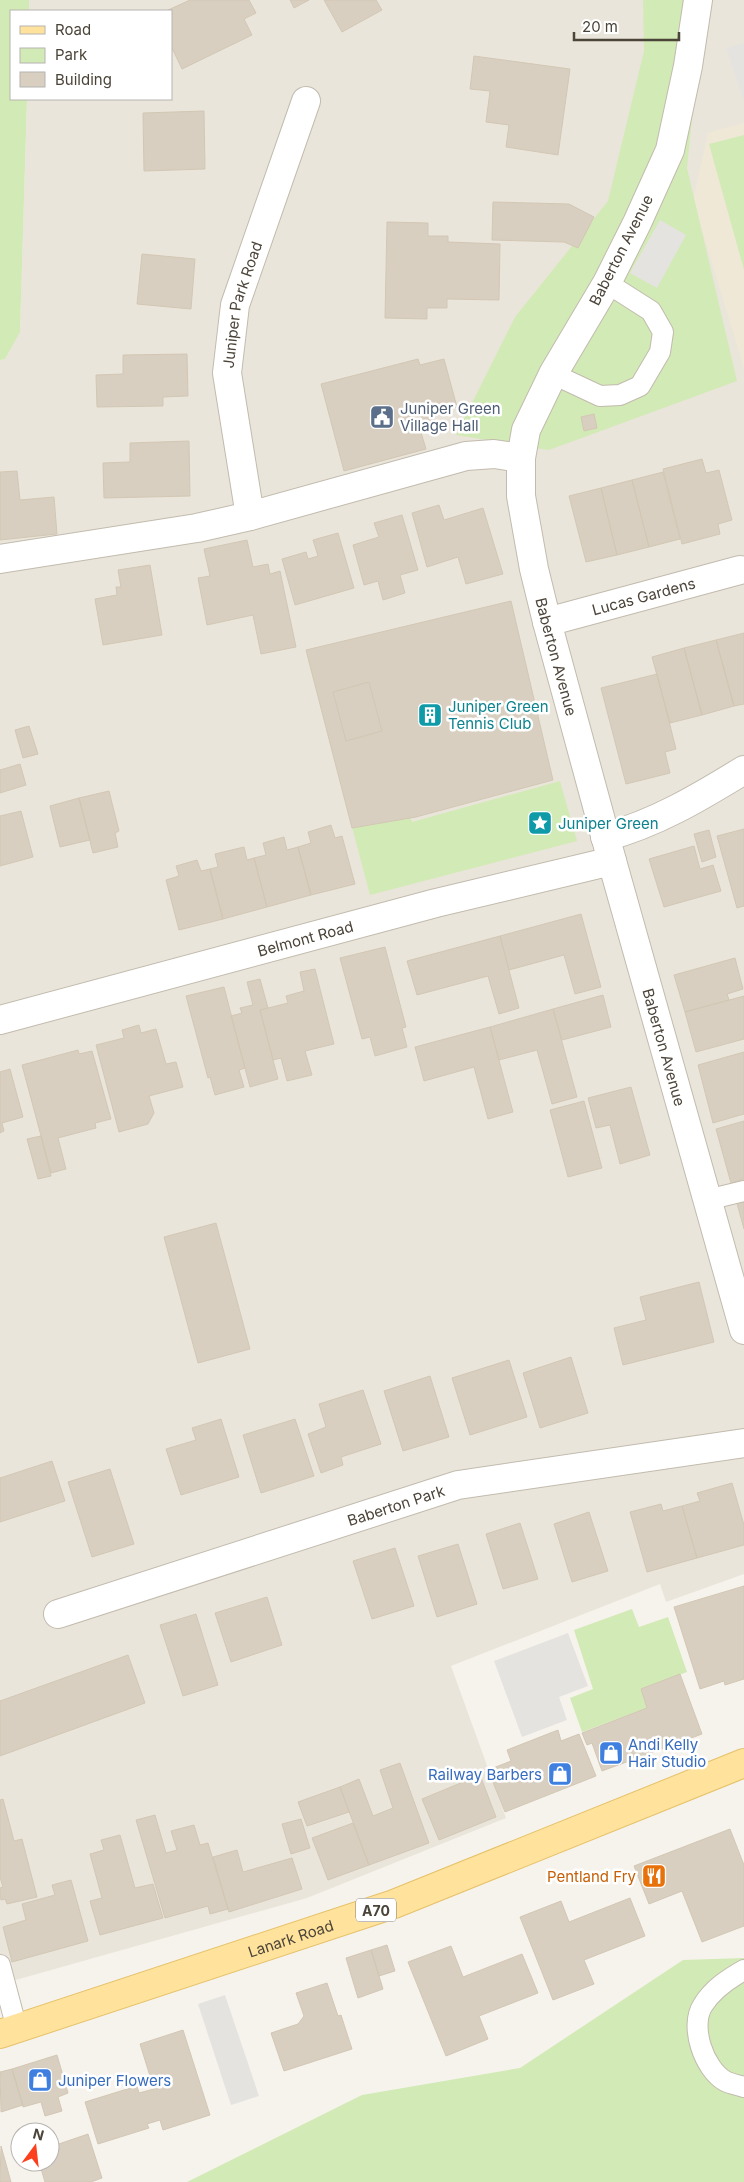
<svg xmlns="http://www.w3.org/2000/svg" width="744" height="2182" font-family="Inter,sans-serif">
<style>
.residential{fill:#eae5da}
.education{fill:#efe8d6}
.green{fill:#d2eab5}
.parking{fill:#e5e3e0}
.building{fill:#d8cfc1;stroke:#d3c7b4}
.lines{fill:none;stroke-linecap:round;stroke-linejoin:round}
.service-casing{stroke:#c2bbae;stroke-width:22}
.minor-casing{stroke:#c2bbae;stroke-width:30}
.primary-casing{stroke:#e6c16a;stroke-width:30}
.service{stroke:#fff;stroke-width:20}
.minor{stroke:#fff;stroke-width:28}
.primary{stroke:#ffe39c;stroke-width:28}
.labels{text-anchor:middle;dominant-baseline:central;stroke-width:5;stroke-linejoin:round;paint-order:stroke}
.shield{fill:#fff;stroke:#817c74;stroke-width:1}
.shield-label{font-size:14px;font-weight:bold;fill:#4b4439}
.street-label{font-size:15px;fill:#4b4439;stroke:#fff}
.service-label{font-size:15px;fill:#4e5e75;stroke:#fff;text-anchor:start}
.culture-label{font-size:15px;fill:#0d838f;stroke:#fff;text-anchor:start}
.shop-label{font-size:15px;fill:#366cbe;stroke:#fff;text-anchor:start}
.food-label{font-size:15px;fill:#c56008;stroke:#fff;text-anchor:end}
</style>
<rect width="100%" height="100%" fill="#f6f3ec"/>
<path class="residential" d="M29 0H744V1574L666 1602 660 1584 451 1666 506 1818 307 1898 5 1983 0 1965V360L5 359 20 331 27 99H171V11H29Z"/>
<path class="education" d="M744 123V368L693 201 708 133Z"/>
<path class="green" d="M0 0H29V11H11V99H27L20 332 5 359 0 360Z
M643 0H704L687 168 737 381 549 450 456 435 515 317 608 201 644 51Z
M744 135V270L709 144Z
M360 641 412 822 560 781 577 841 370 895 307 656Z
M632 1609 639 1627 668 1617 687 1672 641 1689 647 1708 582 1732 570 1698 593 1689 574 1630Z
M744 1958V2182H187L362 2095 520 2068 683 1960Z"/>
<path class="parking" d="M744 43V102L726 48Z
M660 220 686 235 657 288 630 273Z
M568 1633 588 1686 559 1697 567 1720 522 1737 494 1661Z
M225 1995 259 2096 231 2105 198 2004Z"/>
<path class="building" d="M190 0H249L256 13 244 19 252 35 182 69 171 46V11H166Z
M290 0H309L294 8Z
M324 0H376L382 10 342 32Z
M474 56 570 69 558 155 506 147 509 125 486 122 490 91 470 89Z
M204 111 205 169 144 171 143 113Z
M493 202 569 204 594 217 578 248 564 242 492 240Z
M387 222 428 223V236H448V242L500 244 499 300 447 299V308H427V319L385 318Z
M142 254 195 259 191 309 137 304Z
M187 354 188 396 163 397V406L97 407 96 375 123 374V355Z
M418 359 420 365 444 359 457 407 432 413 435 422 419 426 426 449 344 471 321 384Z
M594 414 597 428 584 431 581 417Z
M189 441 190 496 104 498 103 463 130 462V443Z
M702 459 706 473 719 470 732 520 718 524 720 534 682 544 663 469Z
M17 471 20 500 54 497 57 534 0 540V472Z
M663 472 680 539 649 547 632 480Z
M632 480 649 547 617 555 601 488Z
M601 488 617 555 586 562 569 496Z
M439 505 444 520 483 508 503 574 466 584 458 557 427 567 412 513Z
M402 515 418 570 400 575 405 593 383 600 378 581 364 585 353 545 379 537 374 523Z
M338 533 354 588 295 605 282 559 306 552 308 559 318 556 313 540Z
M247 540 253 567 268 564 270 574 280 571 296 647 261 654 253 615 207 625 198 578 210 576 204 549Z
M150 565 162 635 103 645 95 599 117 595 116 587H121L118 570Z
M511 601 553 780 416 817 352 828 306 650Z
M744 633V704L734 706 716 640Z
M716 640 734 706 702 715 684 648Z
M684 648 702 715 670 723 652 657Z
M657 674 676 749 665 752 670 773 626 784 601 688Z
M369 682 382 731 346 741 333 692Z
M29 726 38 754 23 758 15 730Z
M20 764 26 785 0 793V770Z
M109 791 119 831 115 833 118 847 93 853 79 798Z
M79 798 90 840 60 847 50 806Z
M21 811 33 857 0 866V816Z
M331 825 335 838 342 836 355 884 311 895 298 847 311 843 308 832Z
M744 829V906L737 908 717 836Z
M709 830 716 857 702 862 694 834Z
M284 837 287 850 298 847 311 895 267 907 254 858 266 855 263 843Z
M694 846 700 869 713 865 721 891 664 907 649 859Z
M244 847 247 860 254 858 267 907 223 919 210 869 218 867 215 854Z
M197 860 201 871 210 869 223 919 179 930 166 880 179 876 176 866Z
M581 914 601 987 575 994 564 955 509 970 500 936Z
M500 936 519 1008 499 1014 488 976 417 995 407 961Z
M385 947 406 1027 402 1028 407 1047 375 1056 370 1037 362 1039 340 958Z
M735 958 743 989 727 994 729 1000 685 1012 674 975Z
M315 969 334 1044 305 1051 312 1075 287 1081 281 1058 273 1060 260 1010 288 1003 286 996 304 991 300 972Z
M260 979 268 1008 260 1010 278 1079 250 1087 231 1016 242 1013 240 1008 253 1005 247 982Z
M224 987 245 1068 239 1070 244 1087 215 1095 210 1077 208 1078 186 996Z
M603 995 611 1027 562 1040 553 1009Z
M744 996V1039L696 1052 685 1012Z
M553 1009 577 1097 552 1104 537 1050 499 1060 490 1027Z
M139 1025 141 1033 156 1029 166 1064 176 1062 183 1087 149 1096 154 1113 148 1124 119 1132 96 1045 124 1038 122 1030Z
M490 1027 513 1112 488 1119 474 1067 424 1081 415 1047Z
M78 1050 79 1054 92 1051 111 1119 95 1123 96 1128 58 1138 66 1169 51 1173 22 1065Z
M744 1052V1114L713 1123 698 1065Z
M10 1069 23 1117 2 1123 4 1131 0 1133V1072Z
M631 1087 650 1155 620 1164 610 1125 596 1128 588 1098Z
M584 1101 602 1168 568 1177 550 1110Z
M744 1121V1179L731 1183 716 1129Z
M41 1136 51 1176 38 1179 27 1139Z
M744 1198V1229L736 1200Z
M216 1223 250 1349 198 1363 164 1237Z
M699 1282 714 1342 623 1365 614 1328 646 1320 640 1297Z
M571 1357 588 1413 540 1428 523 1373Z
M509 1360 527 1417 470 1435 452 1378Z
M430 1376 449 1437 403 1451 384 1391Z
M363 1390 381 1444 341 1457 343 1465 321 1473 308 1434 326 1427 319 1404Z
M221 1419 239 1477 181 1495 166 1449 196 1440 192 1428Z
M295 1419 314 1476 261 1493 243 1435Z
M52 1461 65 1501 0 1522V1478Z
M110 1469 134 1544 92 1557 68 1482Z
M732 1483 744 1525V1545L697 1558 682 1506 700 1501 697 1493Z
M661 1504 663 1511 682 1506 697 1558 647 1572 630 1512Z
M589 1512 608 1571 572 1582 554 1524Z
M520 1523 538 1579 503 1589 486 1534Z
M458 1544 477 1604 437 1617 418 1556Z
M395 1548 414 1606 372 1619 353 1561Z
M744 1586V1679L725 1685 724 1681 700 1689 674 1607Z
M267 1597 282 1645 231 1662 215 1613Z
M196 1614 218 1685 183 1696 160 1625Z
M128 1655 145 1703 0 1756V1701Z
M680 1674 702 1734 602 1771 592 1743 587 1745 582 1733 647 1708 641 1689Z
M558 1730 561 1741 579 1734 596 1776 505 1812 488 1770 511 1761 507 1750Z
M400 1763 429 1843 369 1865 340 1787 359 1779 373 1816 393 1808 380 1770Z
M480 1775 496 1817 439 1840 422 1799Z
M340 1787 349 1812 307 1826 298 1802Z
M3 1799 14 1841 22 1839 37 1897 7 1904 5 1899 1 1900 0 1898V1888L3 1887 0 1877V1800Z
M155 1815 166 1853 177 1850 171 1831 194 1825 200 1845 208 1843 228 1909 210 1914 208 1906 165 1918 136 1820Z
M301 1819 310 1848 291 1854 282 1824Z
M353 1823 369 1865 328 1880 312 1838Z
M730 1829 744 1865V1926L702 1942 682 1891 649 1904 634 1866Z
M120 1835 135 1888 153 1884 163 1918 100 1935 90 1901 102 1898 90 1854 104 1850 101 1840Z
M237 1850 243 1872 292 1858 302 1889 229 1912 213 1857Z
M71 1880 88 1941 12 1962 3 1927 26 1920 22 1904 55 1895 52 1885Z
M630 1898 645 1936 584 1960 594 1984 553 2000 520 1917 561 1901 569 1922Z
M387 1945 395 1971 379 1976 371 1950Z
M451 1946 463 1977 522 1954 538 1993 479 2016 488 2039 446 2056 408 1962Z
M371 1950 383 1989 358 1998 346 1958Z
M327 1983 338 2016 341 2015 352 2049 284 2071 271 2033 298 2024 304 2016 296 1993Z
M183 2030 210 2115 163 2130 160 2120 147 2124 149 2128 98 2144 85 2102 137 2086 139 2093 154 2089 140 2044Z
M57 2055 68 2093 58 2097 62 2111 45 2116 41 2102 23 2107 12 2069Z
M12 2069 23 2105 1 2112 0 2072Z
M88 2134 102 2178 91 2182H45L39 2162H50V2147Z
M1 2146 11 2182H0Z"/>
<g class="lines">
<defs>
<path id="service" d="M553 374 600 396 620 395 640 386 660 352 663 332 651 311 607 283
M707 1200 744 1191
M0 1965 17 2029
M744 1970C728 1979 713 1989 703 2005 689 2026 704 2069 725 2081 731 2084 738 2085 744 2087"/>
<g id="minor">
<path id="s1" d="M698 0 688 66 670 150 637 223 607 283 553 374 526 430 521 458V496L534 569 547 622 612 861 744 1330"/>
<path id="s2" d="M250 516 227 373 235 305 306 101"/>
<path d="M0 559 197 528 250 516 466 456 494 454 521 458"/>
<path id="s3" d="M547 622 740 570"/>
<path d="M605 837C655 824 700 797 744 770"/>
<path id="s4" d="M0 1020 436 903 612 861"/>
<path id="s5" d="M58 1614 458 1485 744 1443"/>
</g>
<g id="primary">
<path id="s6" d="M0 2034 394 1904 744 1763"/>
</g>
</defs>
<use href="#service" class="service-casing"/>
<use href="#minor" class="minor-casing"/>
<use href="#primary" class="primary-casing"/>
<use href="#service" class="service"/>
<use href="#minor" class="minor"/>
<use href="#primary" class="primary"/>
</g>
<defs>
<symbol id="civic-square" viewBox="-11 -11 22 22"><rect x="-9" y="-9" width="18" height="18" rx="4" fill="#5c6f8a" stroke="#fff"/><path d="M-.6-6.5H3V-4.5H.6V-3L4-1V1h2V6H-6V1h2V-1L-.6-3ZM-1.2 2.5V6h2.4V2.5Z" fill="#fff"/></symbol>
<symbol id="building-square" viewBox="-11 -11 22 22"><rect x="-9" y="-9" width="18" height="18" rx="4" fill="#0f9aa8" stroke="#fff"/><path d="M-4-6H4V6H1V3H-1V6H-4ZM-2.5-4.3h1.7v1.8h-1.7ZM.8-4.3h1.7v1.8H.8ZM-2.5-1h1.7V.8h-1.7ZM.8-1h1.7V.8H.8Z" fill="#fff"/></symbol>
<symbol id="sight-square" viewBox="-11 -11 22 22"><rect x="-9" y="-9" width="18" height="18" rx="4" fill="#0f9aa8" stroke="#fff"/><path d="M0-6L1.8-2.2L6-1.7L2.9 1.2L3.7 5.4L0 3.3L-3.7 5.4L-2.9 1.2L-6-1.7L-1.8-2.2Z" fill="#fff"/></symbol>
<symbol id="shop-square" viewBox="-11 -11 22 22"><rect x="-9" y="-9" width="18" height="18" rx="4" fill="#3f7fe0" stroke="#fff"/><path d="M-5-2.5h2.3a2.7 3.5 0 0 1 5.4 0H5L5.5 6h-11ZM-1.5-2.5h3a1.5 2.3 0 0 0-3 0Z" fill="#fff"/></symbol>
<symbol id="restaurant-square" viewBox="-11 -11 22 22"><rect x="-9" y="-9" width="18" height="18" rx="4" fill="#e8710a" stroke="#fff"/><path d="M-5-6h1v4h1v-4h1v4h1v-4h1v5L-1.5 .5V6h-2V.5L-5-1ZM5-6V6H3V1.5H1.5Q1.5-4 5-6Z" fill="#fff"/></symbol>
</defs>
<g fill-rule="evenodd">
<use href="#civic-square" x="368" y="403" width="28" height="28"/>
<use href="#building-square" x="416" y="701" width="28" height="28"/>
<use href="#sight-square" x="526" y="809" width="28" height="28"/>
<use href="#shop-square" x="597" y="1739" width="28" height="28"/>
<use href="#shop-square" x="546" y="1760" width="28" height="28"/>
<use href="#restaurant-square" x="640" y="1862" width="28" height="28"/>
<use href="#shop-square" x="26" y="2066" width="28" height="28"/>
</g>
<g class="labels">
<rect class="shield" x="356" y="1898.5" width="40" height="23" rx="4"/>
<g class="shield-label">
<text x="376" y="1910">A70</text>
</g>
<g class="street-label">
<text transform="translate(621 250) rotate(-63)">Baberton Avenue</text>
<text stroke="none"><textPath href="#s2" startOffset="215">Juniper Park Road</textPath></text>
<text stroke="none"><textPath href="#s3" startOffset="100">Lucas Gardens</textPath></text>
<text stroke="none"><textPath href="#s1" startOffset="699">Baberton Avenue</textPath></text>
<text stroke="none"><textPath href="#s4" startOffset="316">Belmont Road</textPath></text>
<text stroke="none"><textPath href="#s1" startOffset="1104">Baberton Avenue</textPath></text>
<text stroke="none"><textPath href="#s5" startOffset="355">Baberton Park</textPath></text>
<text stroke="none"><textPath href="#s6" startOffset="306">Lanark Road</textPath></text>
</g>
<g class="service-label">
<text x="400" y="408">Juniper Green<tspan x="400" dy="17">Village Hall</tspan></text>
</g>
<g class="culture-label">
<text x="448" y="706">Juniper Green<tspan x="448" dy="17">Tennis Club</tspan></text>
<text x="558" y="823">Juniper Green</text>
</g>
<g class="shop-label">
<text x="628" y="1744">Andi Kelly<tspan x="628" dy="17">Hair Studio</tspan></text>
<text x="542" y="1774" text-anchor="end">Railway Barbers</text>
<text x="58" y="2080">Juniper Flowers</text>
</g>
<g class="food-label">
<text x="636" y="1876">Pentland Fry</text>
</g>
</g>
<rect x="10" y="10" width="162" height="90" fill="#ffffff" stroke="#b7b4b0"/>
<rect x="20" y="26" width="25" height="8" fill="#ffe39c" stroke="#b7b4b0"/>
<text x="55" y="35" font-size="15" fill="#4b4439">Road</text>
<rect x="20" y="48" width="25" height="15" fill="#d2eab5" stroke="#b7b4b0"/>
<text x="55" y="60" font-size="15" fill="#4b4439">Park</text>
<rect x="20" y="72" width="25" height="15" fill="#d8cfc1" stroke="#b7b4b0"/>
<text x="55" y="85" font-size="15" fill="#4b4439">Building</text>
<g transform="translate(35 2147) rotate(15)"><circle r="24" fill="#ffffff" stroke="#b7b4b0"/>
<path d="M0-4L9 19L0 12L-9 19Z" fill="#fc3f1d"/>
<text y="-8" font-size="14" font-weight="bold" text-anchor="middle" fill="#4b4439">N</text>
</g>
<path d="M574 32v8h105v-8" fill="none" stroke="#4b4439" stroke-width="2.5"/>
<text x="582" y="32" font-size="15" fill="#4b4439" stroke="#ffffff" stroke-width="4" paint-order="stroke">20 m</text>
</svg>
